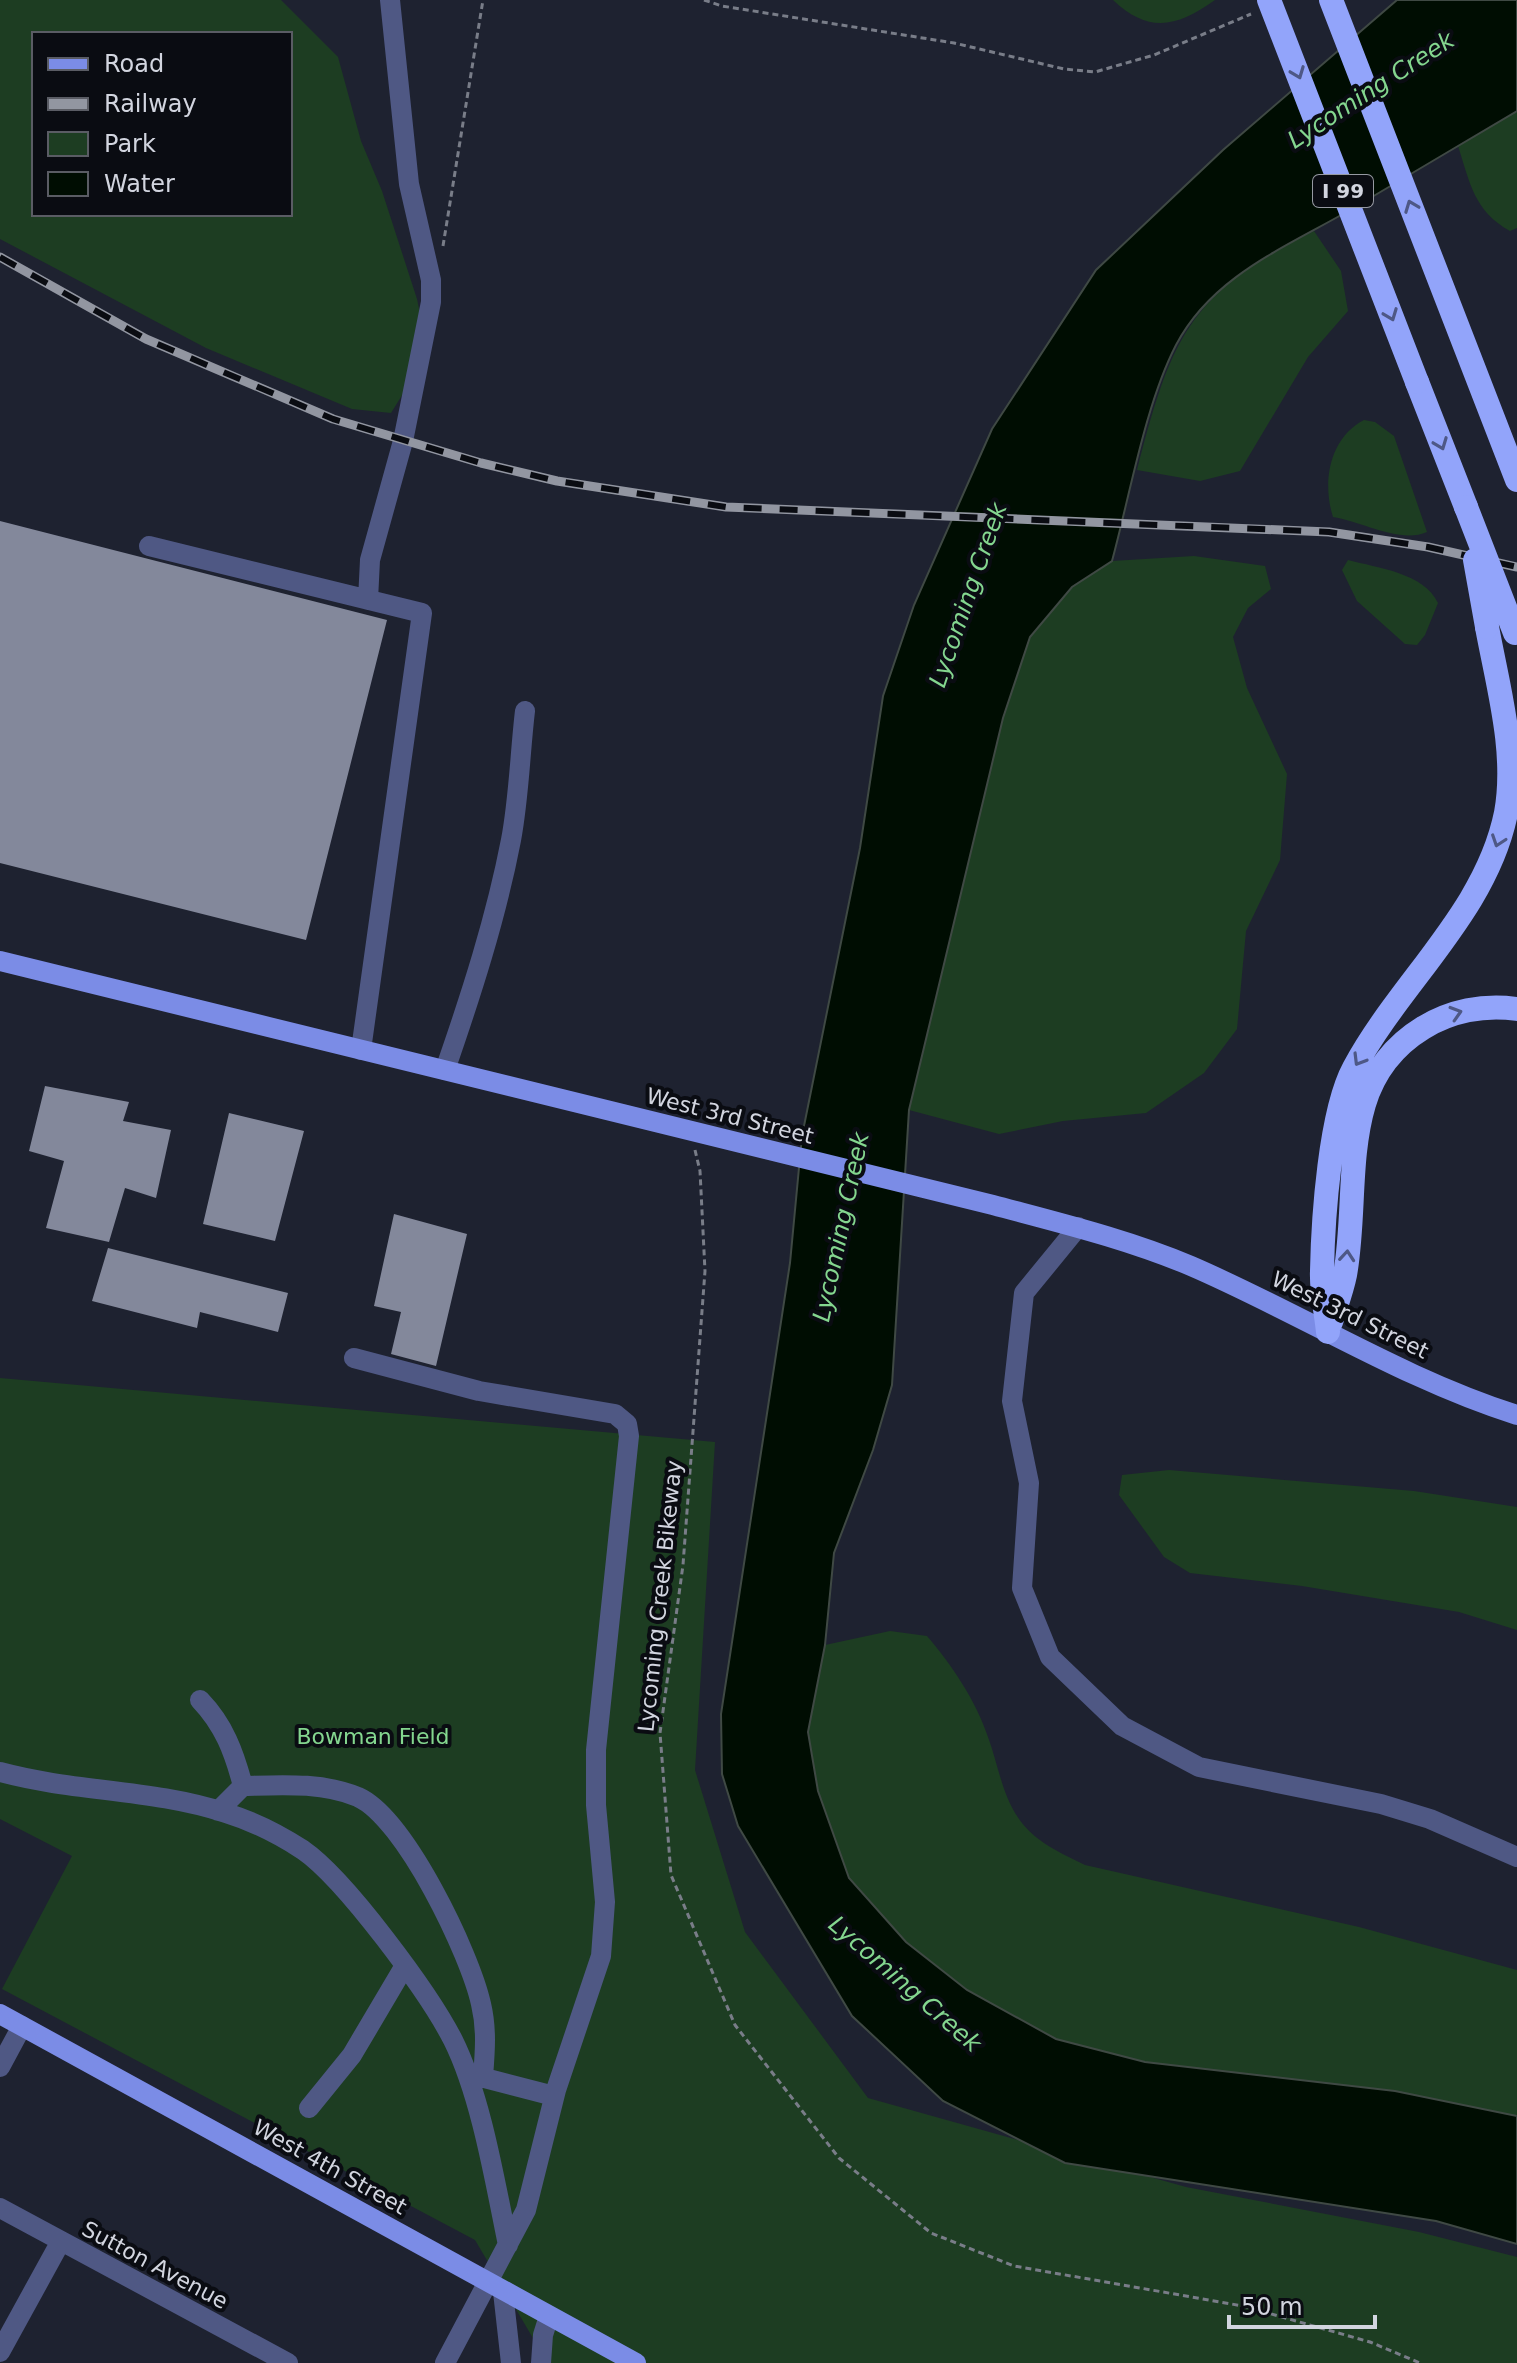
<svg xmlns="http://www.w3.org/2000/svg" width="1517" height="2363" font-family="'DejaVu Sans',sans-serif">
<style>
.green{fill:#1d3d22;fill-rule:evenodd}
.water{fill:#000d02;stroke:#3f4944;stroke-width:2}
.building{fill:#83889b}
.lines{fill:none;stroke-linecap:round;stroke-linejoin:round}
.path{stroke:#797d88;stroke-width:3;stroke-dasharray:6 4;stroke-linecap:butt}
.minor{stroke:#4f5884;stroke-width:20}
.major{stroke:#7b8ce6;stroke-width:20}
.highway{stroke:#92a4fa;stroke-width:24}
.rail-casing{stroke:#9296a1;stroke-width:9}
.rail{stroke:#0a0c12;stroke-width:6;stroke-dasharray:18;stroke-linecap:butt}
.highway-bridge{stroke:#92a4fa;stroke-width:24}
.oneway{stroke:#4e5886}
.labels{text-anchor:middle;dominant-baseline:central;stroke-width:8;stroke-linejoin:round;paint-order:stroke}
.shield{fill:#0a0c12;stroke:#9699a2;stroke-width:2}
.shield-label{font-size:20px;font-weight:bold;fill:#d2d5df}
.street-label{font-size:22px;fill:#d2d5df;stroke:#0a0c12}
.park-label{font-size:22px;fill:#84d68f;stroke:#0a0c12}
.water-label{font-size:24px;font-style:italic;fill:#84d68f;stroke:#0a0c12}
</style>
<rect width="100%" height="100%" fill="#1e2230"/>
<path class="green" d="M0 0H281L338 57 361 141 382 191 417 299 421 318 409 384 391 413 352 409 206 348 0 239ZM34 34H290V214H34Z
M1113 0H1215C1178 26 1150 35 1113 0Z
M1517 111V228L1510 231C1474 211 1470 183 1458 146Z
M1314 231 1341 271 1348 311 1308 357 1240 471 1200 481 1137 470C1171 338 1189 293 1314 231Z
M1364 420 1375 422 1394 436 1427 532C1400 544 1361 521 1333 517 1322 483 1329 438 1364 420Z
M1194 556 1265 566 1271 589 1248 608 1233 637 1247 688 1287 774 1280 860 1246 931 1237 1029 1204 1073 1146 1113 1063 1121 999 1134 909 1110 1003 718 1030 637 1072 587 1112 561Z
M1348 560C1378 568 1424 573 1438 603L1425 635 1417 645 1405 644 1357 601 1342 570Z
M0 1378 715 1442 695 1770 745 1932 868 2098 1186 2187 1419 2232 1517 2257V2363H543L540 2350 475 2240 2 1989 72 1856 0 1819Z
M1169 1470 1414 1491 1517 1507V1630L1459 1612 1302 1586 1190 1573 1164 1557 1119 1495 1122 1475Z
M890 1631 927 1636C952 1665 976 1701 988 1737 998 1764 1002 1795 1019 1819 1035 1842 1061 1853 1085 1865L1359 1927 1517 1970V2116L1395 2091 1145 2062 1056 2039 967 1990 906 1942 849 1878 818 1791 808 1732 825 1645Z"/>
<path class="water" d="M1397 0H1517V111C1461 144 1406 177 1350 210 1286 247 1212 276 1176 345 1145 405 1130 495 1112 561L1072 587 1030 637 1003 718 909 1110 892 1385 873 1450 834 1553 825 1645 808 1732 818 1791 849 1878 906 1942 967 1990 1056 2039 1145 2062 1395 2091 1517 2116V2244L1436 2221 1065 2163 943 2101 852 2016 738 1826 722 1774 721 1714 790 1263 802 1136 860 848 883 696 914 605 992 429 1096 270 1223 150Z"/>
<path class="building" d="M0 521 387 620 306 940 0 863Z
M45 1086 129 1102 123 1121 171 1130 156 1198 125 1188 109 1242 46 1228 64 1161 29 1151Z
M229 1113 304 1131 275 1241 203 1224Z
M394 1214 467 1234 436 1366 391 1354 401 1312 374 1306Z
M108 1248 288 1293 278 1332 200 1312 197 1328 92 1301Z"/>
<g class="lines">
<path class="path" d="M704 0 722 6 954 43 1064 69 1095 72 1154 55 1251 14
M443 246 483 0
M695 1150 700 1171 705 1271 683 1565 660 1733 671 1875 735 2025 839 2158 931 2233 1014 2266 1243 2306 1370 2342 1420 2363"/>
<path class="minor" d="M149 546 422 613 361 1050
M368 600 370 560 403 441 431 302V280L409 184 390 0
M445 1070C471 995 496 918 511 840 519 798 520 753 525 711
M1078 1227 1024 1293 1012 1401 1029 1483 1022 1588 1050 1657 1122 1726 1199 1767 1381 1804 1430 1819 1517 1857
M354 1358 479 1391 615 1414 627 1424 629 1436 596 1750V1805L605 1902 601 1956 556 2090 526 2210 445 2363
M200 1700C224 1725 234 1752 243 1786
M0 1772C74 1792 153 1789 226 1813 252 1821 280 1835 303 1850 345 1879 429 1993 453 2040 481 2096 495 2182 508 2245
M218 1811 243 1786C281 1785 322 1782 358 1797 405 1818 470 1954 481 2004 487 2029 485 2052 483 2077
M0 2067 22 2026
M473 2075 554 2096
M309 2108 352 2055 404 1967
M0 2208 288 2363
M503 2292 511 2363
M0 2352 61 2241
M541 2363 543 2335 549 2316"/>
<path class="major" d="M0 961 993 1205C1060 1223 1127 1239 1191 1266 1300 1313 1403 1379 1517 1415
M0 2014 636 2363"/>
<path class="highway" d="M1331 0 1517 480
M1417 382 1466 507
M1331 1322C1336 1306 1342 1290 1345 1275 1355 1219 1348 1158 1364 1104 1384 1038 1450 999 1517 1009
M1328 1332C1326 1312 1321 1291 1322 1271 1323 1219 1330 1112 1354 1068 1400 982 1486 912 1506 813 1517 752 1498 687 1487 627"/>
<defs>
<path id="rail" d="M0 257 146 339 333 419 481 463 557 481 726 507 1329 532 1428 547 1517 567"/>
</defs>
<use href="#rail" class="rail-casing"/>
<use href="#rail" class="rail"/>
<path class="highway-bridge" d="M1269 0 1417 382
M1466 507 1515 633
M1475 560 1487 627"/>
</g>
<defs><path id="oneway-chevron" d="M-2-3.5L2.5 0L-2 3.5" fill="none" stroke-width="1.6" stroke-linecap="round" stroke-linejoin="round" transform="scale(2)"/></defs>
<g class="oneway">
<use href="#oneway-chevron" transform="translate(1298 73) rotate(69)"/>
<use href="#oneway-chevron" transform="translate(1411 206) rotate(-111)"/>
<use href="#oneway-chevron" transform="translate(1391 315) rotate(69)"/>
<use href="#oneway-chevron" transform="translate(1441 444) rotate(69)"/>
<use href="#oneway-chevron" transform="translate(1498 841) rotate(109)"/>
<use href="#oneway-chevron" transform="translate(1456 1013) rotate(-17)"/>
<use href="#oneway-chevron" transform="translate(1359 1060) rotate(121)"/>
<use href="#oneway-chevron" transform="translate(1347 1256) rotate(-85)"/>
</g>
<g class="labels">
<rect class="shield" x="1313" y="175" width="60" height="32" rx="6"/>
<g class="shield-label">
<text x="1343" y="191">I 99</text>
</g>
<g class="street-label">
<text transform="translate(730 1116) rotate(14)">West 3rd Street</text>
<text transform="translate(1350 1315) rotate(26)">West 3rd Street</text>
<text transform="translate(660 1596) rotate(-84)">Lycoming Creek Bikeway</text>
<text transform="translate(330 2167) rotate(29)">West 4th Street</text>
<text transform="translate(155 2265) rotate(28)">Sutton Avenue</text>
</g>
<g class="park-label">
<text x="373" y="1736">Bowman Field</text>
</g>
<g class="water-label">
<text transform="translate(1371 90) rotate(-33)">Lycoming Creek</text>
<text transform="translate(968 595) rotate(-71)">Lycoming Creek</text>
<text transform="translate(841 1227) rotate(-78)">Lycoming Creek</text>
<text transform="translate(905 1984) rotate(41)">Lycoming Creek</text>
</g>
</g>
<rect x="32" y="32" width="260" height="184" fill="#0a0c12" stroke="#5a5c64" stroke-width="2"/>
<rect x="48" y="58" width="40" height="12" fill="#7b8ce6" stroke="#5a5c64" stroke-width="2"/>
<text x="104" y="72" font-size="24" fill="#d2d5df">Road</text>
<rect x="48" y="98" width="40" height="12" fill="#9296a1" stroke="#5a5c64" stroke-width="2"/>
<text x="104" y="112" font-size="24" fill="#d2d5df">Railway</text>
<rect x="48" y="132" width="40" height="24" fill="#1d3d22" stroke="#5a5c64" stroke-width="2"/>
<text x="104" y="152" font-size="24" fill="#d2d5df">Park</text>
<rect x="48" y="172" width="40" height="24" fill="#000d02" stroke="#5a5c64" stroke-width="2"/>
<text x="104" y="192" font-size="24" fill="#d2d5df">Water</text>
<path d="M1229 2315v12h146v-12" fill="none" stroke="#d2d5df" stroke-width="4"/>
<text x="1241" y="2315" font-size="24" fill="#d2d5df" stroke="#0a0c12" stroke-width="6" paint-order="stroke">50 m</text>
</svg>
